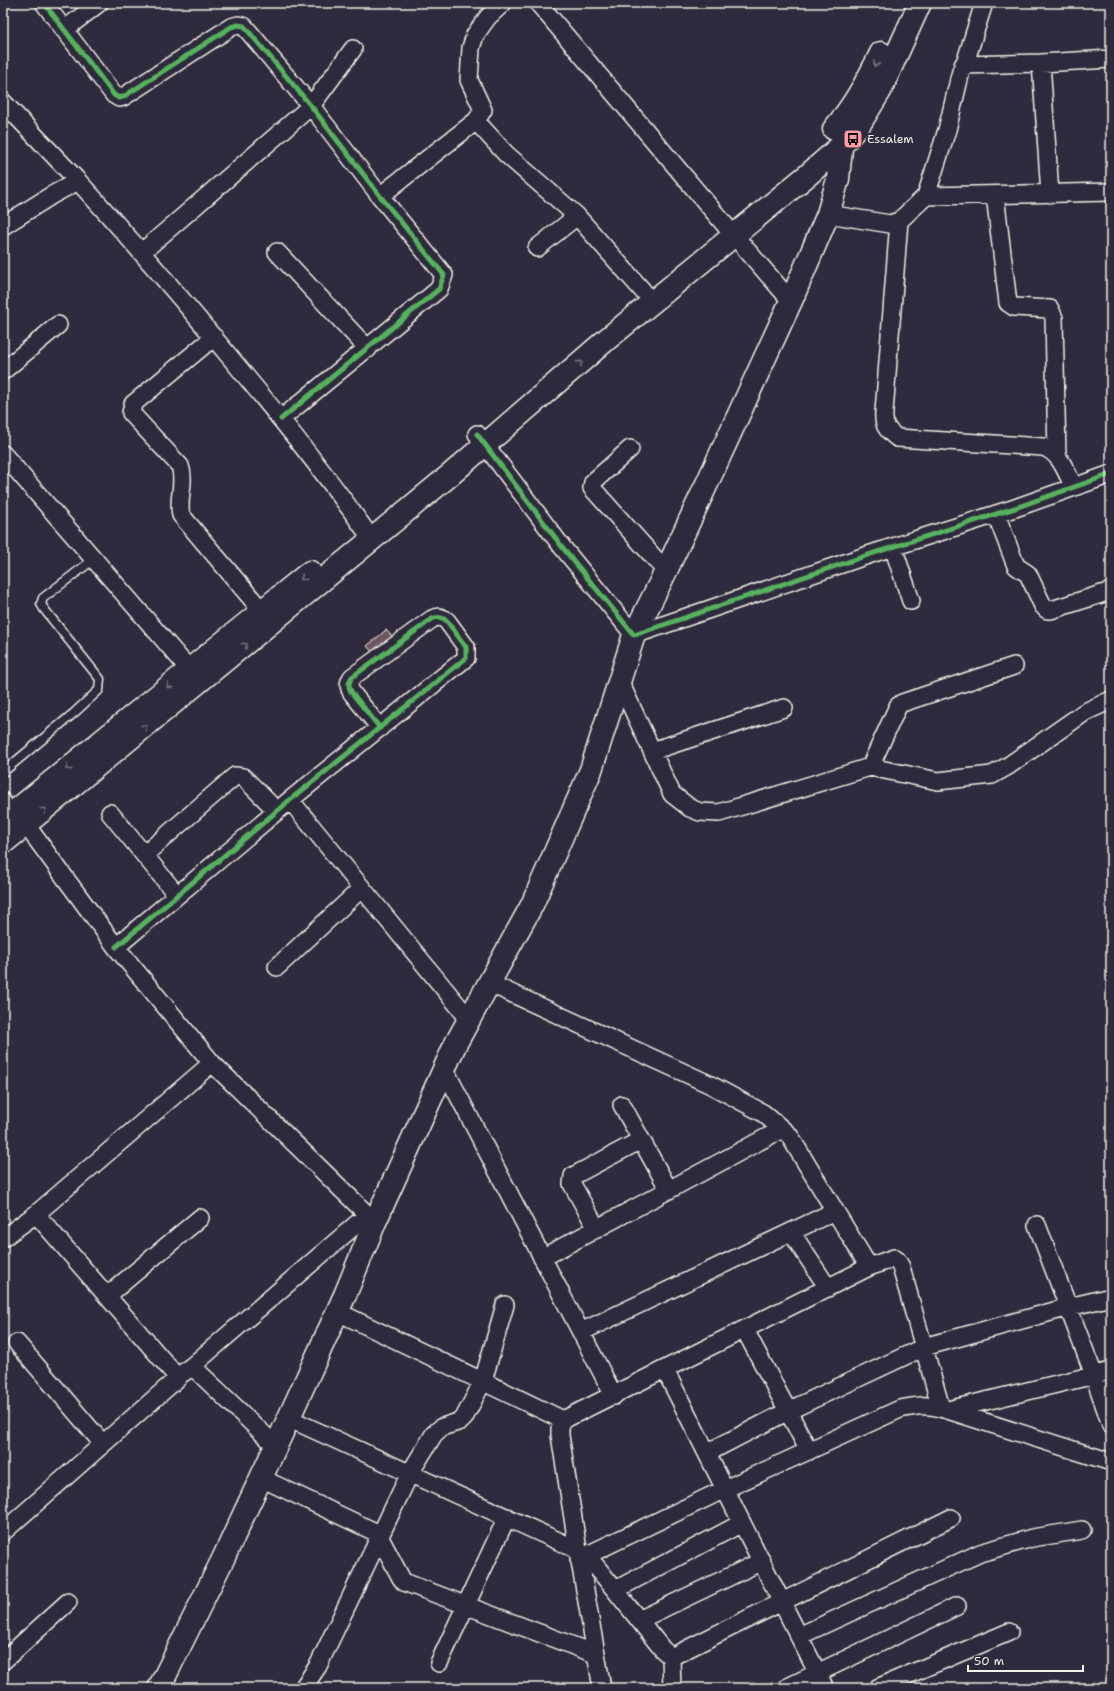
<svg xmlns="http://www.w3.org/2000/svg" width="1114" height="1691" font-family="'Shantell Sans',sans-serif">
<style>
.building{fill:#6d555e;stroke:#f4f1e8}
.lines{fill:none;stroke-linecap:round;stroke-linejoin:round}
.service-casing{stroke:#f4f1e8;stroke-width:11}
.minor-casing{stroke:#f4f1e8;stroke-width:20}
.secondary-casing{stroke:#f4f1e8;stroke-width:25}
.service{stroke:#2f2a3d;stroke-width:8}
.minor{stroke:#2f2a3d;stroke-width:17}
.secondary{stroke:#2f2a3d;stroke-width:22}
.cycleway-casing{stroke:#2f2a3d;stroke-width:8}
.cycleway{stroke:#56b35d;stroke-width:5}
.oneway{stroke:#747079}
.labels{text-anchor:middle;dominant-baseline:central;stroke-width:4;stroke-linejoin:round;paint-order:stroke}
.poi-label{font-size:12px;fill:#f4f1e8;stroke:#2f2a3d;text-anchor:start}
</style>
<rect width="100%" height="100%" fill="#2f2a3d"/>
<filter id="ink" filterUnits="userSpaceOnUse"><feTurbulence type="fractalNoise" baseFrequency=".025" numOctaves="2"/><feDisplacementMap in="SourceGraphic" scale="8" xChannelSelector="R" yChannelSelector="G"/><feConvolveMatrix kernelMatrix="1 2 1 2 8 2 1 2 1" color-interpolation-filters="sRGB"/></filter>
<g filter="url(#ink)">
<path class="building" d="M386 630 396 641 377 657 367 646Z"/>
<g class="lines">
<defs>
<path id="service" d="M3 772 74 713 99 690 100 679 44 609 41 604 43 598 94 559
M3 796 15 811"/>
<path id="minor" d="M44 3 114 95 119 98 123 97 231 27 238 25 244 26 311 106 380 196 444 275 439 289 281 419
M538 3 725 225 791 301
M64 30 99 3
M1041 63 1050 194
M963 65 1041 63 1111 59
M3 102 78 181
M476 121 483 110 469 80 471 48 475 35 488 17 503 3
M995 195 1008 303 1014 307 1050 309 1054 318 1057 456
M380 196 476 121 506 154 577 216 643 291
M926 196 1111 192
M828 214 890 224 899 221 926 196 947 130 961 71 967 57 984 3
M899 221 884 412C883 425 886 429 897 438L1043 447C1060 452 1066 472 1074 487
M3 226 52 195 78 181C137 246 193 312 248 379 291 431 334 484 372 540
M537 248 577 216
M142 252 311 106 353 49
M277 252 368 349
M214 337 133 404 131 413 180 466C186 482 177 499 181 515L262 611
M3 371 58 325
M477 434 563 548 634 635 871 554 1015 508 1111 474
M630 449 593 482 592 488 666 571
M3 454 189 669
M996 514 1016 566 1028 574 1043 606 1047 610H1051L1111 591
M893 547 911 601
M619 680 672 794 690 808 700 812 719 813 870 767 938 781 992 775 1008 766 1085 712 1111 700
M652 751 784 708
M870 767 898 706 902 703 1014 666
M290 800 469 1019
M110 813 177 895
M18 814 116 947 212 1063 375 1222
M144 855 235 776 243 777 277 811
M116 947 290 800 466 658V647L447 621C442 617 438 616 432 619L352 677C348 683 348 687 352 693L380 728
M277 967 362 888
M489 983 711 1085 763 1113 789 1135 869 1267
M444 1068 614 1396
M622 1105 669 1190
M1037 1225 1094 1375 1111 1425
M597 1229 572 1184 573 1176 641 1140
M791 1232 828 1288
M3 1238 36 1214 212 1063
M542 1258 782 1129
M107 1296 200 1218
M338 1312 563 1420
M745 1330 809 1451
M581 1332 835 1211
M17 1343 103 1444
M192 1366 367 1215
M665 1370 825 1688
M183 1373 192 1366 276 1446
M948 1410 1111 1371
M288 1418 578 1550 602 1688
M707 1453 788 1411 924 1347 1069 1307 1111 1297
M261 1478 373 1531 379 1536 401 1578 404 1582 595 1654
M3 1532 178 1378 36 1214
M578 1550 560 1435V1428L563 1420 869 1267 894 1258 897 1260 901 1267 941 1408
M587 1555 663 1650 671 1657 951 1518
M579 1559 725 1489 900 1409C915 1406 927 1404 941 1408L1111 1462
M615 1590 742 1523
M639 1620 762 1561
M799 1636 980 1553 1032 1538 1082 1530
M671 1657 672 1688
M3 1661 68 1602
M439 1663 507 1517
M303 1688 318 1666 410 1473 434 1434 442 1427 461 1421 464 1418 483 1381 505 1305
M786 1688 957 1606
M877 1688 1009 1632"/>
<path id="secondary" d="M834 129C854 106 868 80 881 53
M3 821 310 572
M3 843 450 475 606 340 809 174 842 145 859 125 880 91 920 3
M159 1688 223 1559 281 1435 345 1295 375 1222 455 1045 532 905 591 770 634 635 666 571 704 490 791 301 828 214 838 179 844 118"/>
</defs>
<use href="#service" class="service-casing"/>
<use href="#minor" class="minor-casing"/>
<use href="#secondary" class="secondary-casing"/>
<use href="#service" class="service"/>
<use href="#minor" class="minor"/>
<use href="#secondary" class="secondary"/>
<defs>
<path id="cycleway" d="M44 3 114 95 119 98 123 97 231 27 238 25 244 26 311 106 380 196 444 275 439 289 281 419
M477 434 563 548 634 635 871 554 1015 508 1111 474
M116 947 290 800 466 658V647L447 621C442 617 438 616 432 619L352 677C348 683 348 687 352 693L380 728"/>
</defs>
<use href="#cycleway" class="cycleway-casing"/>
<use href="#cycleway" class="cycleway"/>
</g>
<defs><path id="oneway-chevron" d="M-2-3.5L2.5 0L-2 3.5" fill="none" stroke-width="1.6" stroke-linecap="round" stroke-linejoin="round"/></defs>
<g class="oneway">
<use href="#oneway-chevron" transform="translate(876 64) rotate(115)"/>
<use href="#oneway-chevron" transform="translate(580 363) rotate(-41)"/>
<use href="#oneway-chevron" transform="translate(303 578) rotate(142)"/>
<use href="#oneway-chevron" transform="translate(245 645) rotate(-39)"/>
<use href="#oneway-chevron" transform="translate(169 686) rotate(141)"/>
<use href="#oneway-chevron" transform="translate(145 727) rotate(-39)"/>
<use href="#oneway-chevron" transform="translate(68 768) rotate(141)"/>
<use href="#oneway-chevron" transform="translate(44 810) rotate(-39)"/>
</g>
</g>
<defs>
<symbol id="bus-square" viewBox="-11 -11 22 22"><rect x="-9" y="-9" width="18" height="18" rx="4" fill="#ff9aa2" stroke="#2f2a3d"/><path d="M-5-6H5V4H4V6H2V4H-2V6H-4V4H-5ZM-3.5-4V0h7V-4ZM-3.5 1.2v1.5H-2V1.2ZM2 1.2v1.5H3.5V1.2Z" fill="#111"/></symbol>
</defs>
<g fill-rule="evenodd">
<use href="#bus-square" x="842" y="128" width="22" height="22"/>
</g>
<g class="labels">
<g class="poi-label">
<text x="867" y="139">Essalem</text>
</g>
</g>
<rect width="1114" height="1691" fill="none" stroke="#2f2a3d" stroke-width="16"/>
<rect x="8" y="8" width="1098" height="1675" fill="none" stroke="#f4f1e8" stroke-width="1.5" filter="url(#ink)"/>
<path d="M968 1665v6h115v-6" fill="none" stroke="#f4f1e8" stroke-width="2"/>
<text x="974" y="1665" font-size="12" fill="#f4f1e8" stroke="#2f2a3d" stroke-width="3" paint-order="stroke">50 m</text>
</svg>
